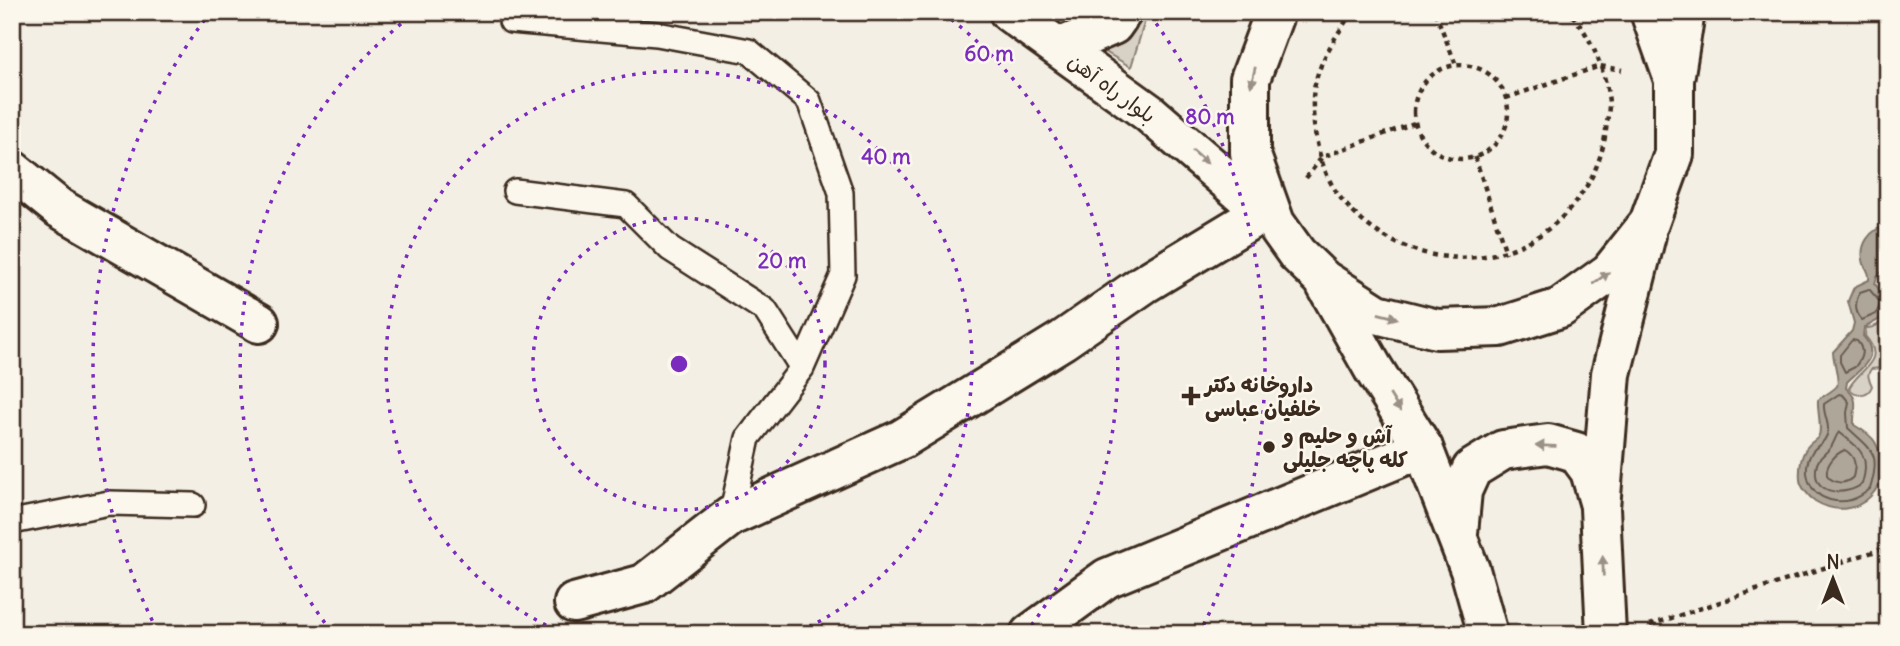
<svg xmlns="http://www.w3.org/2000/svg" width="1900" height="646" font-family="Delius,'Playpen Sans Arabic',sans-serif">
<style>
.green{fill:#d8d1c6;stroke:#8a7e72;stroke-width:2}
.water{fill:#afa69a;stroke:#817468;stroke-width:2}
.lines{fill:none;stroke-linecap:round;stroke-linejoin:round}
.shore{stroke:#695c50;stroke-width:2}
.lane-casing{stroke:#3b2a1e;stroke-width:28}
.street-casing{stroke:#3b2a1e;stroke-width:44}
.primary-casing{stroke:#3b2a1e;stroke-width:44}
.path{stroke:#3b2a1e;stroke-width:4.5;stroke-dasharray:5 5;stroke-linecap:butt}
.lane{stroke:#fbf7ec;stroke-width:23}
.street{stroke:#fbf7ec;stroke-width:38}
.primary{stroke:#fbf7ec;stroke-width:38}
.oneway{fill:#9b9085}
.ring{fill:none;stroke:#7b2cbf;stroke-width:3.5;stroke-dasharray:3.5 7}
.poi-dot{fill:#3b2a1e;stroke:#fbf7ec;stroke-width:2.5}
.labels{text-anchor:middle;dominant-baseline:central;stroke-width:5;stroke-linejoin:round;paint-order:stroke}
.street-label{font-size:21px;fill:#3b2a1e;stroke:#fbf7ec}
.poi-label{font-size:21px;font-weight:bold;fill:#3b2a1e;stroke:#fbf7ec;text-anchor:start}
.centre{fill:#7b2cbf;stroke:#fbf7ec;stroke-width:3.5}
.ring-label{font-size:21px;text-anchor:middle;font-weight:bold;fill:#7b2cbf;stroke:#fbf7ec;stroke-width:5;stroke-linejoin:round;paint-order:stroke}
</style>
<rect width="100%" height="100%" fill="#f3efe4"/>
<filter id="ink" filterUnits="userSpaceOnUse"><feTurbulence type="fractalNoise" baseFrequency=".0143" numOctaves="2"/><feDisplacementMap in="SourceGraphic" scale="14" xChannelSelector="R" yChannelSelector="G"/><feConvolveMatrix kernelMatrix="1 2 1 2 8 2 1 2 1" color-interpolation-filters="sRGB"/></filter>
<g filter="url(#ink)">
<path class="green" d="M1037 12H1150L1146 17 1131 67Z
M1888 309V419L1882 402 1880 368 1871 369C1866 376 1869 378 1872 386 1868 397 1855 396 1849 388 1859 368 1888 362 1865 336L1866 328C1878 328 1885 320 1888 309Z"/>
<path class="water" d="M1888 225V267L1877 276 1875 284C1886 297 1887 302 1882 318L1864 328 1863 336C1882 357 1860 369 1847 382L1846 388C1861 401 1853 407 1854 425 1861 429 1871 435 1875 442 1900 483 1857 527 1815 501 1809 497 1801 487 1800 480 1799 468 1801 452 1810 444 1811 443 1818 438 1818 437 1823 431 1817 411 1818 400 1823 396 1833 391 1837 386 1840 381 1833 360 1833 352L1852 331 1854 323 1848 301 1854 287 1869 280C1870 272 1867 271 1864 264 1858 245 1870 229 1888 225Z"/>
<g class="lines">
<path class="shore" d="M1869 289 1881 303 1876 314 1862 320C1854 312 1855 301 1860 292Z
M1852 340 1857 341C1865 350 1862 358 1855 367L1845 372 1840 362V355Z
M1839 394 1843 395 1849 402 1847 413 1848 428C1873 451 1881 453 1870 489 1858 499 1846 504 1830 500 1808 494 1801 470 1812 452 1818 444 1826 443 1828 431 1829 422 1823 414 1824 404Z
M1839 432C1860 449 1871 455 1862 484 1847 496 1813 496 1816 469 1817 457 1825 455 1831 447 1835 441 1835 437 1839 432Z
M1845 450C1856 457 1856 465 1853 477 1846 485 1833 484 1827 475 1825 465 1836 453 1845 450Z"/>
<defs>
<path id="lane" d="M511 21 657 34 749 51 809 101 841 193 843 275 802 368 748 438 731 516
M515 191 626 205 670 249 765 310 802 368
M12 522 109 503 193 505"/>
<path id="street" d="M1674 80 1685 12
M12 170 59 208 259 323
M574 603 644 584 731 516 902 439 1063 340 1144 284 1263 212
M1030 634 1107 578 1423 448"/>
<path id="primary" d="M1009 12 1149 113 1274 221
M1275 12 1250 79V153L1275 223 1297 254 1324 280 1377 314 1437 329 1500 327 1560 308 1610 272 1649 223 1674 154V80L1650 12
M1059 48 1113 25 1122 12
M1326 285 1373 368 1423 448 1470 570 1488 634
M1458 533 1462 491 1472 469 1503 450 1548 444 1576 452 1590 471 1599 502
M1606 634 1600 508 1611 374 1646 235"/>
</defs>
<use href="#lane" class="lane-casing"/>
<use href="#street" class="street-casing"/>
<use href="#primary" class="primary-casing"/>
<path class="path" d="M1352 12C1335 38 1315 66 1313 98 1312 128 1319 165 1335 190 1387 268 1500 282 1565 214 1588 190 1602 162 1606 130 1607 121 1609 112 1609 103 1607 75 1590 32 1569 12
M1435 12 1456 65
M1414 112a47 47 0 1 1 94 0a47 47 0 1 1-94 0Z
M1506 98 1600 66 1622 70
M1475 157 1506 253
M1306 178 1322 157 1414 123
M1650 625 1888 547"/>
<use href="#lane" class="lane"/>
<use href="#street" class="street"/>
<use href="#primary" class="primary"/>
</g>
<defs><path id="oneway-solid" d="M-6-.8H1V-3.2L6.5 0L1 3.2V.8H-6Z" transform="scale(1.75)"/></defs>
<g class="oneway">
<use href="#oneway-solid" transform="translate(1253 77) rotate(103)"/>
<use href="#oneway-solid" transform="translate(1200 157) rotate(41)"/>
<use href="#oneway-solid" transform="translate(1601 278) rotate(-36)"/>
<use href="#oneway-solid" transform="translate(1388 316) rotate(15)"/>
<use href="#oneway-solid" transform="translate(1395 403) rotate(58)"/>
<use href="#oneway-solid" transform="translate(1546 446) rotate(-178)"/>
<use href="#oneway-solid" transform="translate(1603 566) rotate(-92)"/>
</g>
</g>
<g class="ring">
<circle cx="679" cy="364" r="146"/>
<path d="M565 634A293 293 0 1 1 793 634"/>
<path d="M331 631A439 439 0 0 1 415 13M943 13A439 439 0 0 1 1027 631"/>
<path d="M157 630A586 586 0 0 1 208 15M1150 15A586 586 0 0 1 1201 630"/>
</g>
<g class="poi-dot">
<path d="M1187.5 385.5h7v7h7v7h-7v7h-7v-7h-7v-7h7z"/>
<circle cx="1269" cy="447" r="7"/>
</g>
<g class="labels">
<g class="street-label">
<text transform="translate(1112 88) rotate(36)">بلوار راه آهن</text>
</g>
<g class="poi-label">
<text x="1205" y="384">داروخانه دکتر<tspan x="1205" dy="24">خلفیان عباسی</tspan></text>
<text x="1283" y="435">آش و حلیم و<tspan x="1283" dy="24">کله پاچه جلیلی</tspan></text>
</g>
</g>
<circle cx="679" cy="364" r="10" class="centre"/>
<g class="ring-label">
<text x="989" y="61">60 m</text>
<text x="1210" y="124">80 m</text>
<text x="886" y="164">40 m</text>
<text x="782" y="268">20 m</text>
</g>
<rect width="1900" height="646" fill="none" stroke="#fbf7ec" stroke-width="42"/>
<rect x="21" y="21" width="1858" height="604" fill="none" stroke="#3b2a1e" stroke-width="2.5" filter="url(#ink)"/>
<g transform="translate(1833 579)" stroke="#fbf7ec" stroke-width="5" paint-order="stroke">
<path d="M0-5L12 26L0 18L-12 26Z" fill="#3b2a1e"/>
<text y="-10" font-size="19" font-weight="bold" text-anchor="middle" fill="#3b2a1e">N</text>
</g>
</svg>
